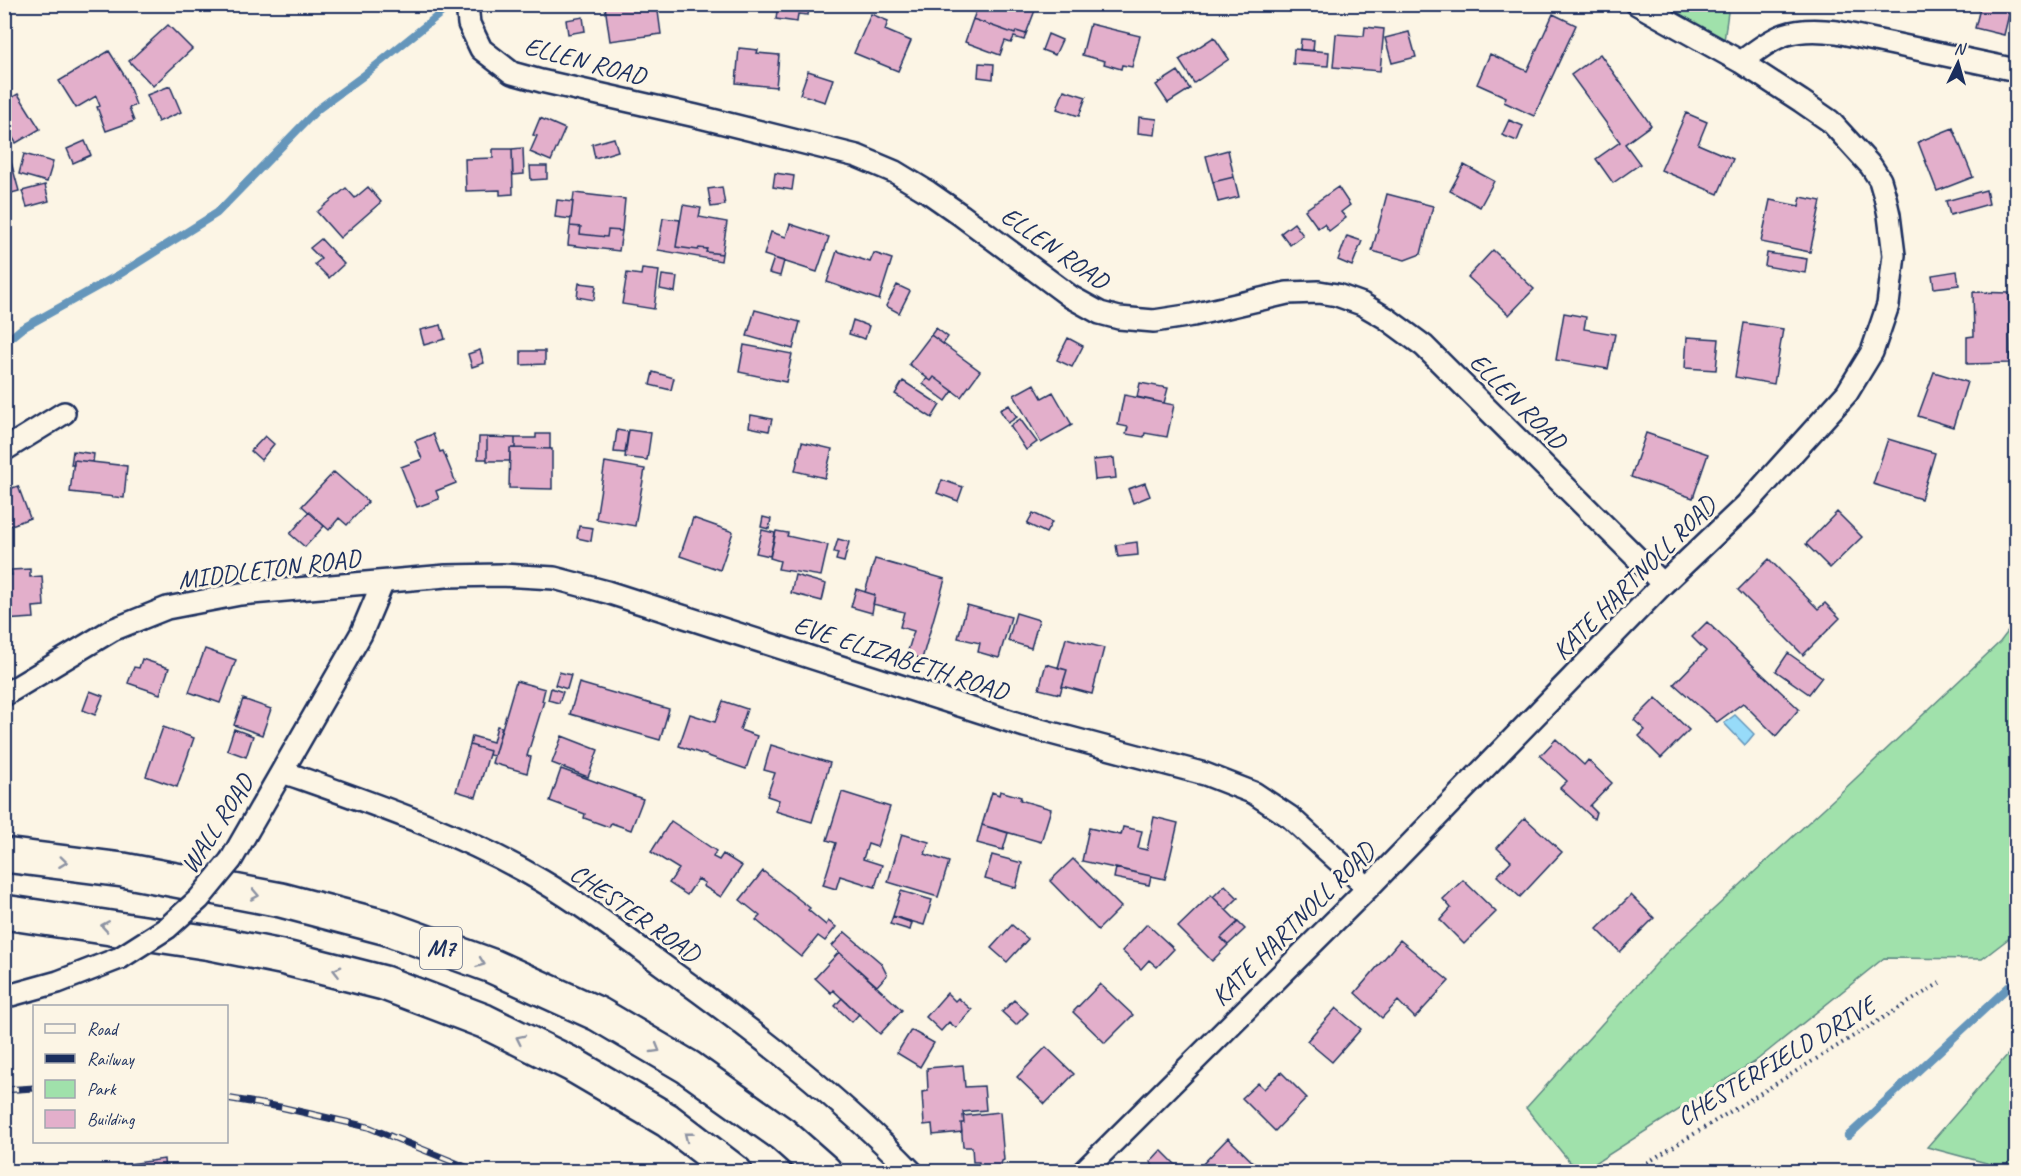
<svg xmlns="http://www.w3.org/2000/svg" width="2021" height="1176" font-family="Caveat,sans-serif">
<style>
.green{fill:#a0e1ab;stroke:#5e8884;stroke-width:1.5}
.water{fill:#97dbf9;stroke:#6596bb;stroke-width:1.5}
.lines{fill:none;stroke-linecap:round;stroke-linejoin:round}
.stream{stroke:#6596bb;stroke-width:8}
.building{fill:#e3afcb;stroke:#1b2f5e;stroke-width:1.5}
.street-casing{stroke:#1b2f5e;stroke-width:26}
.highway-casing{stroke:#1b2f5e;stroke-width:38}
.path{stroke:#1b2f5e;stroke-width:4;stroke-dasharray:1.5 4.5;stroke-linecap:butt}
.street{stroke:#fcf5e5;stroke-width:21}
.highway{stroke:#fcf5e5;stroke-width:33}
.rail-casing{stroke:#1b2f5e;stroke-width:7}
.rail{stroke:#fcf5e5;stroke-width:4.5;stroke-dasharray:14;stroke-linecap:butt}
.street-bridge-casing{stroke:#1b2f5e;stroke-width:26;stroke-linecap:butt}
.street-bridge{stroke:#fcf5e5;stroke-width:21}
.oneway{stroke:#8c92a2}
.labels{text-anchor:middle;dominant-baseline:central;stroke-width:6;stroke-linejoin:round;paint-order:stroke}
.shield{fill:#fcf5e5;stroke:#5e6a86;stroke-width:1.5}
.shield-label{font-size:24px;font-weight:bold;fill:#1b2f5e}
.street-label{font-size:26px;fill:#1b2f5e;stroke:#fcf5e5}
</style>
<rect width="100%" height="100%" fill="#fcf5e5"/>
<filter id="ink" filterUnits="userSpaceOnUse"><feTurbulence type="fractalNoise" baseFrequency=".0167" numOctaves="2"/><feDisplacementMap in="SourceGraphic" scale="12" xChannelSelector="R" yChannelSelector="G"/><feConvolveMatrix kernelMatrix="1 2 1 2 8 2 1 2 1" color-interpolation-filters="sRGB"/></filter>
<g filter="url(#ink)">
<path class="green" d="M1668 5H1729L1724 41 1699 28Z
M2016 621V933L1982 959 1884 958 1757 1060 1583 1171H1577L1526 1108 1665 954 1836 797 2000 642Z
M2016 1045V1171L1927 1147Z"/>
<path class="water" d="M1735 715 1754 734 1745 745 1724 723Z"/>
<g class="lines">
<path class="stream" d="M4 343 21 329 120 274 217 213 318 109 363 76 441 13 444 4
M1848 1136 2016 980"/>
</g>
<path class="building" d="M614 4H657L661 34 610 41 605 6Z
M769 4H810L808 15 798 14 797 22 776 19 777 11 769 10Z
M979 4H1034L1037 5 1026 34 1016 31 1015 34 973 19Z
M1981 4 2010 10 2004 35 1975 28Z
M871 14 888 21 885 30 911 41 898 71 854 53Z
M1553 14 1576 25 1534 116 1504 102 1506 97 1477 84 1490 54 1527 71Z
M583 17 585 31 568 34 566 20Z
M973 19 1015 34 1016 31 1026 34 1024 40 1014 37 1011 43 1005 41 1000 55 965 42Z
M1090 24 1140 36 1132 67 1122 65 1121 69 1104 64 1105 61 1082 55Z
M168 25 192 49 153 86 129 61Z
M1365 27 1384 29 1380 71 1333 67 1336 34 1364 36Z
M1409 32 1416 57 1392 63 1385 38Z
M1048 34 1062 40 1055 55 1042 50Z
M1214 37 1229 59 1194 83 1179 60Z
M1301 39 1314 40 1313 51 1300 50Z
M739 48 758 50 757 53 779 55 776 87 736 83Z
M1294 49 1329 52 1328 66 1293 64Z
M109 51 126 78 136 105 129 108 134 121 106 131 97 107 100 106 96 96 76 108 59 81Z
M1600 54 1651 125 1625 144 1640 164 1613 183 1596 159 1620 142 1571 75Z
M979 63 994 64 993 79 978 77Z
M808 71 833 79 825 102 800 94Z
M1178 71 1190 89 1168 103 1156 85Z
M170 86 181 112 158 122 147 95Z
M1064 90 1086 97 1079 116 1057 109Z
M18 94 40 129 16 143 13 138 4 143V102Z
M1686 113 1707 122 1698 144 1733 159 1718 194 1661 170Z
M1139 117 1157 119 1155 135 1138 133Z
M540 118 565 129 551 161 530 152 537 136 533 135Z
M1509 120 1523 126 1517 141 1502 135Z
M1953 128 1973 177 1937 191 1918 142Z
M614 138 618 151 595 158 592 144Z
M85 141 91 155 73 163 67 149Z
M523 148 524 174 513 175 512 149Z
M493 149H512L513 194 500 195V190L466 191 465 159 493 158Z
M1228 150 1234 177 1213 182 1206 156Z
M24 154 53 162 47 182 19 174Z
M11 162 19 191 4 195V163Z
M1464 165 1494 181 1480 207 1450 191Z
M530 166H547V179L531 180Z
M775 173 794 176 792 190 773 187Z
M1234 177 1239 197 1218 202 1213 182Z
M45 185 49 201 27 207 22 191Z
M368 187 381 202 340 238 317 212 346 188 355 198Z
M722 187 725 205 711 207 708 189Z
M1338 187 1350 205 1341 212 1346 218 1329 231 1324 224 1318 228 1305 210Z
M1986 190 1989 204 1950 215 1946 201Z
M574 193 625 199 622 231 608 230 607 237 580 234 581 227 570 226Z
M1387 194 1433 206 1421 254 1405 260 1372 251Z
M1801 197 1821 201 1810 252 1761 242 1770 200 1799 206Z
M557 200 573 202 571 219 555 217Z
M683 205 701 208 699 217 727 222 722 254 706 252 707 249 699 248 698 250 676 247Z
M663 218 680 220 676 247 698 250 699 248 707 249 706 252 722 254 721 261 658 250Z
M1294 223 1303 235 1290 245 1281 233Z
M790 224 829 237 817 272 764 255 771 232 786 237Z
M570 226 581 227 580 234 607 237 608 230 622 231 619 251 568 245Z
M1347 236 1362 241 1352 266 1338 260Z
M321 239 344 264 329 278 315 264 321 259 310 248Z
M1493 250 1534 289 1509 315 1468 277Z
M837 251 870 262 874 253 892 259 879 300 827 282Z
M1767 253 1807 259 1805 273 1765 266Z
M774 258 784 261 780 276 769 273Z
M642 269 659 271 654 309 622 304 627 273 641 275Z
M1957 271 1959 285 1934 288 1932 275Z
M662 275 677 277 675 292 660 289Z
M579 283 596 285 594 300 577 297Z
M897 285 910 291 899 313 886 306Z
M1973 292 2009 293 2010 363 1967 364V337L1974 336Z
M755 310 800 322 793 349 747 336Z
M1564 313 1586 317 1584 329 1615 334 1608 369 1556 360Z
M853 320 869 326 865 339 849 334Z
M1744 323 1783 329 1774 384 1735 377Z
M441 325 445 339 424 345 420 330Z
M936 328 948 337 943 344 931 335Z
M931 335 980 371 961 397 934 377 931 381 909 364Z
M1687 337 1719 339 1716 370 1685 368Z
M1068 338 1083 346 1072 367 1057 360Z
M744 345 792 354 786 382 739 372Z
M480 350 484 363 472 367 468 354Z
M521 351H545V364L521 365Z
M653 372 674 378 671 390 650 385Z
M1934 372 1967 382 1953 427 1918 416Z
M934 377 953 391 946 401 923 384 927 378 931 381Z
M903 381 940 405 932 418 895 394Z
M1140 383 1168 388 1164 403 1137 397Z
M1034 384 1042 398 1053 392 1072 425 1041 443 1014 395Z
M1124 395 1174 405 1167 437 1145 433 1144 437 1126 434 1128 427 1118 425Z
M1009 405 1017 417 1008 423 1000 410Z
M751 415 772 419 769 431 749 427Z
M1020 419 1037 442 1026 450 1010 426Z
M617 430 628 432 625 453 614 452Z
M629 430 651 433 647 460 625 457Z
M1646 433 1708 454 1693 498 1631 477Z
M433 434 440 452 443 451 456 483 436 491 439 499 417 507 401 467 422 459 415 441Z
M536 434H550V449L515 448V438H536Z
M265 436 274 444 261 460 251 451Z
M479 437H487V459H478Z
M487 437 515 438V448H510V461H487Z
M1888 439 1935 453 1921 499 1873 484Z
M802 442 832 449 825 478 795 471Z
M510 448 552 449V489L509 488Z
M73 451 94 454 93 462 74 460V465H71Z
M1114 458 1116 478 1095 480 1093 460Z
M74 460 127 466 124 498 70 492Z
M605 462 645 469 635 526 596 519Z
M334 472 368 502 347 525 339 518 329 530 302 506Z
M942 480 963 487 958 501 937 493Z
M1145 483 1150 496 1133 503 1128 489Z
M18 486 30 518 4 528V491Z
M309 512 324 526 305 547 290 534Z
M1837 512 1862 537 1830 568 1806 544Z
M1033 513 1052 522 1046 533 1027 524Z
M763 517 771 519 769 529 761 527Z
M693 518 733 532 720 570 680 556Z
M579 526 593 528 591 541 577 538Z
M762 530 775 533 770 556 756 553Z
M776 531 788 533 787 536 828 545 821 576 778 569 780 561 770 558Z
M838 539 849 542 844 562 836 560 838 553 834 552Z
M1137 542 1138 555 1118 557 1116 545Z
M875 559 945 579 922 659 907 654 914 631 900 627 904 612 873 604 875 595 865 592Z
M1769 559 1818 609 1825 603 1840 618 1803 655 1738 590Z
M30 569V577L42 576 44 606 33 607 34 618 4 620V575H12L11 570Z
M795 575 826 584 822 601 791 593Z
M856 589 875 595 872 613 851 607Z
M967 605 1011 617 999 658 978 652 980 643 958 638Z
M1016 613 1039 620 1031 648 1008 641Z
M1707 622 1799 709 1776 736 1743 703 1717 722 1674 684 1706 651 1692 637Z
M1066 638 1104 648 1092 694 1062 686 1067 670 1058 668Z
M205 649 236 660 220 703 189 692Z
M1788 653 1822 677 1809 694 1776 671Z
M142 659 169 668 160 694 128 683 134 667 139 668Z
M1046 664 1067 670 1060 694 1039 689Z
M559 672 571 675 567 689 555 685Z
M516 681 545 689 542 701H544L527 756 531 757 527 773 492 763Z
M579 683 669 709 660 740 570 714Z
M551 688 563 692 559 703 548 700Z
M90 691 103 696 95 715 83 710Z
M1656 698 1689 730 1661 758 1639 736 1645 730 1634 720Z
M243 699 271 709 262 735 234 725Z
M723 701 747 709 740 730 757 736 746 769 679 746 690 714 715 722Z
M497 726 502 727 494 756 489 755 490 751 470 745 472 736 493 742Z
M163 727 194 738 177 787 146 776Z
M234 729 253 736 246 757 227 750Z
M562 736 598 750 588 777 552 763Z
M1556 739 1584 765 1588 760 1612 783 1590 806 1596 812 1594 819 1560 788 1567 781 1540 756Z
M470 745 490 751 476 797 456 791Z
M771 745 830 763 812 822 775 811 779 800 767 796 775 773 764 770Z
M561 769 643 799 631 830 611 823 609 827 584 818 585 814 550 801Z
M1000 791 1021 797 1020 800 1051 809 1041 842 982 825 992 792 999 795Z
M842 792 890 807 877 847 868 844 863 859 882 865 875 887 840 876 836 889 823 885 836 843 827 840Z
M1154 817 1178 823 1165 879 1082 861 1089 828 1121 835 1123 827 1142 831 1138 848 1147 850Z
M1525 818 1562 852 1520 897 1497 876 1511 861 1497 848Z
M671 821 716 851 713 857 719 860 723 854 742 866 721 897 703 886 705 883 698 879 687 895 669 883 679 869 651 852Z
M982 825 1008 833 1003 850 977 843Z
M902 834 929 842 925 854 949 862 938 897 888 882Z
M992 855 1022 863 1016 888 985 879Z
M1073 859 1121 907 1098 930 1050 881Z
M1116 868 1151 876 1149 885 1114 878Z
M763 871 810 908 808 910 826 925 828 921 836 927 825 941 818 936 801 957 756 920 760 916 740 900Z
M1463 880 1496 912 1464 944 1440 920 1451 908 1443 899Z
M1225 885 1238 898 1226 910 1213 897Z
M901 891 932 900 924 925 893 916Z
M1211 895 1238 922 1221 938 1228 945 1212 961 1178 927Z
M1631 895 1654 918 1620 952 1597 929Z
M893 916 912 923 910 930 890 924Z
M1238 922 1245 929 1228 945 1221 938Z
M1147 924 1174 949 1157 967 1149 960 1141 969 1122 951Z
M1012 925 1028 939 1007 962 991 948Z
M845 932 881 963 887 975 877 986 832 946Z
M1400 940 1449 981 1415 1018 1398 1001 1382 1018 1355 993Z
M839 952 902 1010 880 1034 833 990 831 993 815 978Z
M1100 984 1133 1015 1105 1043 1073 1012Z
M947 993 955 1001 958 998 972 1010 956 1028 949 1022 941 1031 926 1017Z
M842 998 859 1014 852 1022 835 1006Z
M1014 1000 1028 1013 1016 1025 1002 1012Z
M1336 1008 1361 1029 1332 1062 1307 1041Z
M911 1030 934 1043 920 1067 897 1053Z
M1046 1047 1074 1074 1045 1104 1017 1077Z
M963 1065 965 1087 984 1086 986 1110 963 1112 964 1123H961L962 1132 933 1135 932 1124 924 1125 922 1092 928 1091 927 1068Z
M1281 1072 1307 1098 1275 1131 1242 1098 1258 1083 1264 1089Z
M1000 1112 1004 1160 1002 1161 1000 1168 984 1169 979 1166V1162H973L972 1147H963L961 1123H964L963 1116Z
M1228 1138 1261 1170 1260 1172H1195Z
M1161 1150 1179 1168 1176 1172H1159L1150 1162Z
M164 1159 165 1172H123V1165Z"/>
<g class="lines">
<defs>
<path id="street" d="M467 4 469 24 481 49 512 73 541 81 696 116 857 156 895 172 928 192 961 215 1071 297 1100 313 1119 318 1154 321 1193 315 1287 293 1319 292 1337 295 1362 304 1386 318 1424 346 1663 584
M1741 62C1777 35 1790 26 1837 32L2016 70
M4 450 64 413
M4 695 112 630 167 608 240 594 446 576 502 575 554 578 607 592 1025 726 1205 774 1254 793 1290 817 1368 888
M283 772C371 803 461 833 542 881 586 907 627 939 668 969 754 1031 838 1096 912 1172
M231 860 361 634 383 582
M4 997 58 982 120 958
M1083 1172 1368 888 1663 584 1746 505 1847 393 1872 352 1888 305 1894 255 1889 215 1885 197 1880 180 1871 166 1830 121 1801 101 1741 62 1637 4"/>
<path id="highway" d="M4 855 123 870 281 900 384 927 492 966 598 1014 688 1067 782 1134 825 1172
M4 912 211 943 281 957 384 983 484 1021 573 1065 667 1120 735 1172"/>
</defs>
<use href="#street" class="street-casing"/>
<use href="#highway" class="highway-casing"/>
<path class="path" d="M1632 1172 1940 983"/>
<use href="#street" class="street"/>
<use href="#highway" class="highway"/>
<defs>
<path id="rail" d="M4 1090 34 1088
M226 1098 280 1107 368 1127 478 1172"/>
</defs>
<use href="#rail" class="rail-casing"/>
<use href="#rail" class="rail"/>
<defs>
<path id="street-bridge" d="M120 958 167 928 199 899 231 860"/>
</defs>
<use href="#street-bridge" class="street-bridge-casing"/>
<use href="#street-bridge" class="street-bridge"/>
</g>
<defs><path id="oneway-chevron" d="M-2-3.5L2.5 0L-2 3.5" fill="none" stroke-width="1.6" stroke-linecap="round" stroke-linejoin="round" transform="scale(1.5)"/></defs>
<g class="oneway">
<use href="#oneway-chevron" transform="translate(63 862) rotate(7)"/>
<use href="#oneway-chevron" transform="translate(255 895) rotate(11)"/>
<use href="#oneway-chevron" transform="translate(105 926) rotate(-171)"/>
<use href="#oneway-chevron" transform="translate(481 963) rotate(20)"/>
<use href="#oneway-chevron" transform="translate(337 971) rotate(-166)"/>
<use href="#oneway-chevron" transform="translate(520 1039) rotate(-154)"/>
<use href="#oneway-chevron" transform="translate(656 1049) rotate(30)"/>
<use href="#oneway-chevron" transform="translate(688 1136) rotate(-142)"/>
</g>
</g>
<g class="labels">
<rect class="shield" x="420" y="927" width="42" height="42" rx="4.5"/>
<g class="shield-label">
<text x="441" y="948">M7</text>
</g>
<g class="street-label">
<text transform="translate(585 61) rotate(15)">ELLEN ROAD</text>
<text transform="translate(1055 248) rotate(35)">ELLEN ROAD</text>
<text transform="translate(1518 401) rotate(45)">ELLEN ROAD</text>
<text transform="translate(269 569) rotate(-7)">MIDDLETON ROAD</text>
<text transform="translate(1634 578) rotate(-45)">KATE HARTNOLL ROAD</text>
<text transform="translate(901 658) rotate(18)">EVE ELIZABETH ROAD</text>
<text transform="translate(217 824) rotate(-57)">WALL ROAD</text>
<text transform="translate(635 913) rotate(35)">CHESTER ROAD</text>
<text transform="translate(1293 924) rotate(-45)">KATE HARTNOLL ROAD</text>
<text transform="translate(1776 1061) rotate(-31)">CHESTERFIELD DRIVE</text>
</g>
</g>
<rect width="2021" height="1176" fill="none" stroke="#fcf5e5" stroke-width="24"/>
<rect x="12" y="12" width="1997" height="1152" fill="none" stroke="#1b2f5e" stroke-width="2" filter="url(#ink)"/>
<rect x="33" y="1005" width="195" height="138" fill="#fcf5e5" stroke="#a2a6af" stroke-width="1.5"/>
<rect x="45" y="1024" width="30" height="9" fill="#fcf5e5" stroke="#a2a6af" stroke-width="1.5"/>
<text x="87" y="1035" font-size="18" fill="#1b2f5e">Road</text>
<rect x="45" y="1054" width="30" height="9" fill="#1b2f5e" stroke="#a2a6af" stroke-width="1.5"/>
<text x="87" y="1065" font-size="18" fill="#1b2f5e">Railway</text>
<rect x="45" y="1080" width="30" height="18" fill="#a0e1ab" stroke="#a2a6af" stroke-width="1.5"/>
<text x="87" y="1095" font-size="18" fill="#1b2f5e">Park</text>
<rect x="45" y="1110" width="30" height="18" fill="#e3afcb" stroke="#a2a6af" stroke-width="1.5"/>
<text x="87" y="1125" font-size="18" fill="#1b2f5e">Building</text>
<g transform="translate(1958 63) rotate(5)" stroke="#fcf5e5" stroke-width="4.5" paint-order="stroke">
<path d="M0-4.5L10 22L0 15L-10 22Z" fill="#1b2f5e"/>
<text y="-9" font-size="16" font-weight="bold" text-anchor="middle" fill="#1b2f5e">N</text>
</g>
</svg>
